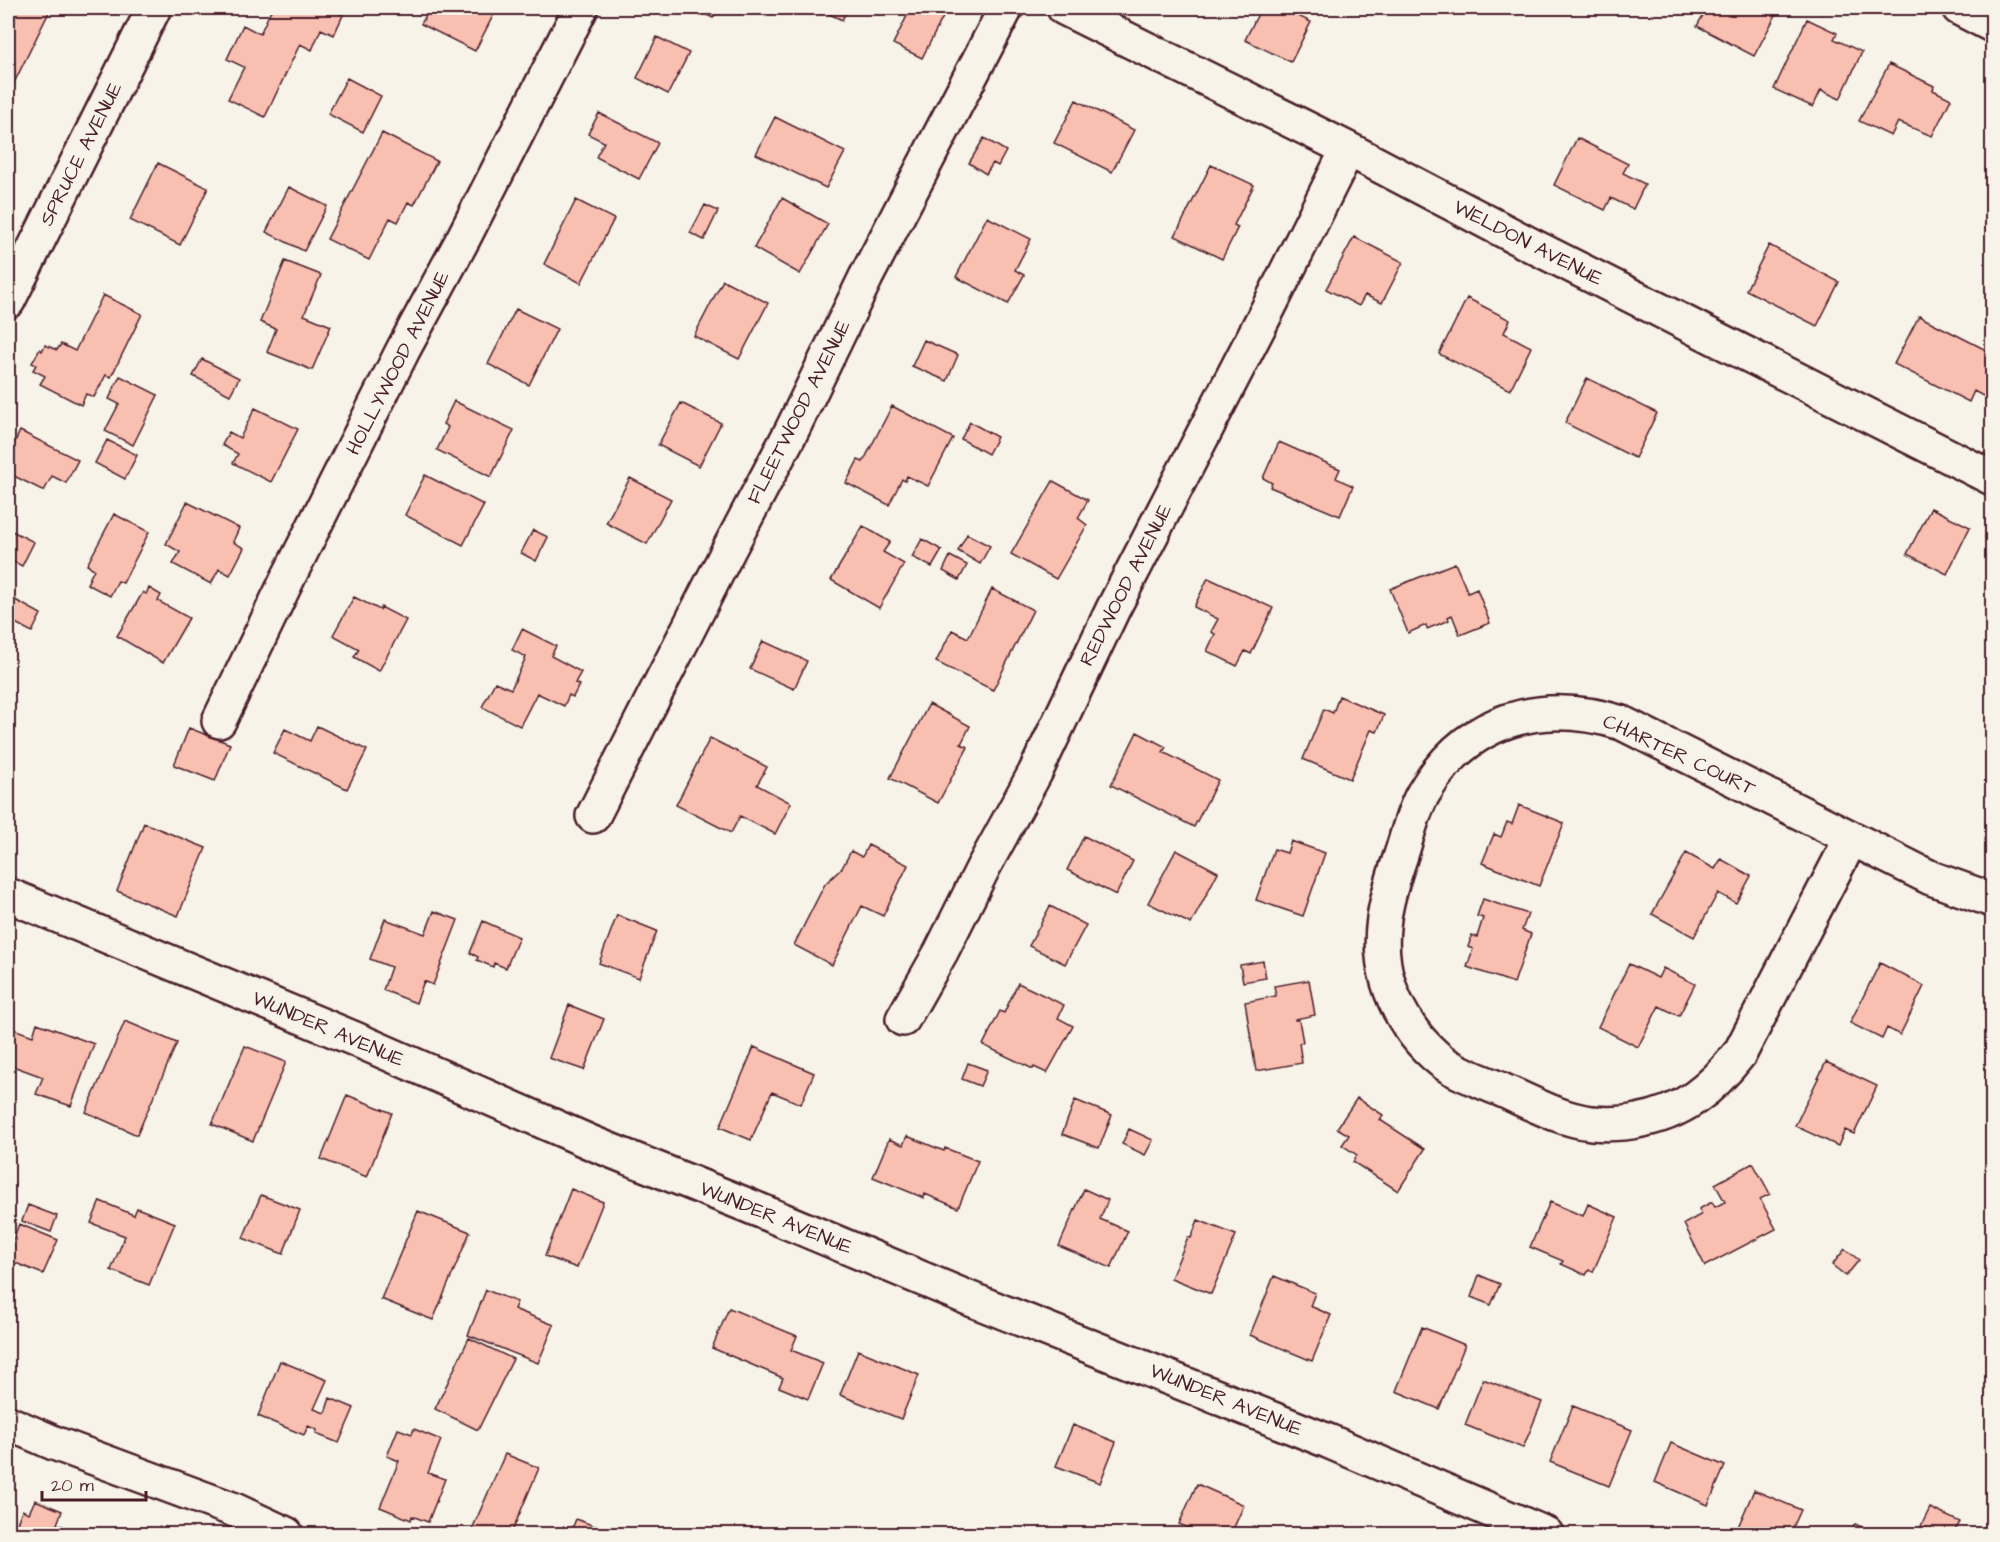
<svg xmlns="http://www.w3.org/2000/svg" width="2000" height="1542" font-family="'Architects Daughter',sans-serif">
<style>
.building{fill:#f9bfb0;stroke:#4a1f2b;stroke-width:1.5}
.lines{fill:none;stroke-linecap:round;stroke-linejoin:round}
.minor-casing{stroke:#4a1f2b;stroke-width:38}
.minor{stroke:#f7f3e8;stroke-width:33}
.labels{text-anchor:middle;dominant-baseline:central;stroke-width:5;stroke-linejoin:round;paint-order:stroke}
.street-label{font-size:20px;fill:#4a1f2b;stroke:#f7f3e8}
</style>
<rect width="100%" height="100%" fill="#f7f3e8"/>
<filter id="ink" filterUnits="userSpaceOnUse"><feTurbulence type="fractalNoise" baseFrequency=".0167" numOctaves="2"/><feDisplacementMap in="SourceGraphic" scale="12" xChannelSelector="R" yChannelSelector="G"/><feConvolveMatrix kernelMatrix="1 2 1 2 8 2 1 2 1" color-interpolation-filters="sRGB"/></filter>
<g filter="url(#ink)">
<path class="building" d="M8 8H43V9L49 12 8 95Z
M272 8H328L343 15 334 35 321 29 312 50 300 44 265 117 228 99 244 67 227 59 243 25 260 34Z
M430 8H497L475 51 421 24Z
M692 8H719L713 18Z
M817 8H848L842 20Z
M911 8H925L943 17 922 58 893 44Z
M1261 8H1281L1311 22 1291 62 1245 40Z
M1707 8H1771L1778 11 1754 56 1697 26Z
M1807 19 1837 33 1834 39 1862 52 1840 99 1821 90 1813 107 1774 89Z
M657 37 689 53 668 94 637 78Z
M1889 64 1934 86 1933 90 1951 99 1932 136 1898 122 1891 136 1859 121Z
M347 78 381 96 363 132 328 114Z
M1076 100 1134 130 1112 172 1054 143Z
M599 113 658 143 639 179 596 157 604 142 588 134Z
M775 117 845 152 826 188 756 154Z
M382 133 437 161 414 205 408 202 398 222 390 218 369 260 327 239Z
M984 138 1006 151 998 166 993 163 986 174 969 163Z
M1577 138 1628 164 1623 173 1645 184 1633 209 1611 198 1605 210 1554 185Z
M158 163 208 188 180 245 130 220Z
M1211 165 1254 185 1234 225 1238 227 1222 259 1175 236Z
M289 187 327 206 304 251 266 232Z
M782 198 828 224 800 274 754 248Z
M576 200 614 219 581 283 544 264Z
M705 205 718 211 704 240 690 233Z
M987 217 1031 239 1015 270 1024 275 1008 304 956 277Z
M1354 237 1403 262 1382 303 1365 295 1359 306 1326 289Z
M1769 245 1839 282 1817 326 1746 290Z
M285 261 321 275 304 315 331 326 312 370 267 352 276 329 260 322Z
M723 280 768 303 739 359 694 336Z
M103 295 142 314 111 377 106 375 94 397 86 394 81 405 40 384 45 376 33 370 36 365 32 363 40 349 42 351 45 345 57 350 61 344 75 351Z
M1467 298 1510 320 1504 333 1531 347 1510 390 1439 354Z
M516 309 557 329 529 385 488 364Z
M1919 316 1992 353V401L1974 391 1969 402 1894 364Z
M924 340 958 355 947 381 912 366Z
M202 359 239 378 230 395 193 376Z
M120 376 158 395 133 445 105 431 119 404 109 399Z
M1587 378 1657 413 1635 458 1565 423Z
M454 401 514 430 491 477 437 450 448 427 443 424Z
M681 403 721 423 699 466 658 445Z
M892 406 953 438 928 486 907 476 905 481 902 479 889 505 846 483 858 460 863 462Z
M255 408 298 429 271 482 233 463 238 454 222 445 229 432 240 438Z
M970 422 997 437 988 454 961 439Z
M20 431 78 460 66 483 52 476 44 491 8 473V457Z
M107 440 137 455 125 479 95 463Z
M1279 442 1340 469 1336 478 1353 486 1340 516 1270 487 1272 483 1263 478Z
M425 475 484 505 463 545 405 515Z
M630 478 671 499 647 544 606 523Z
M1053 481 1088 500 1078 518 1087 525 1056 579 1011 554Z
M187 502 239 528 233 542 244 548 230 575 219 569 211 584 173 564 180 552 166 544Z
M1931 508 1970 527 1947 574 1907 554Z
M114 514 149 532 123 583 118 581 110 596 87 584 94 569 87 565Z
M863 526 890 542 883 552 904 564 879 608 831 580Z
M8 529 34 542 22 566 8 559Z
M533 530 548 537 536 561 521 553Z
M967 534 990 546 980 564 958 551Z
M922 539 942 550 932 567 912 557Z
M950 556 967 565 959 580 943 571Z
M1455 563 1468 593 1477 589 1490 623 1460 635 1452 615 1448 617 1449 620 1427 629 1426 625 1408 633 1390 589Z
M1208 578 1273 608 1251 654 1245 651 1237 666 1207 651 1215 634 1211 632 1218 619 1194 607Z
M149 588 161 595 158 601 189 618 163 663 117 636 143 592 146 594Z
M992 589 1033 610 993 690 936 662 952 630 968 638Z
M8 596 41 614 32 632 8 619Z
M354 597 380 610 381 607 406 620 379 671 354 657 359 649 333 635Z
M522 629 556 646 551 656 581 672 575 683 579 685 573 697 569 695 564 706 537 693 520 726 482 707 495 682 511 689 526 657 512 650Z
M763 641 807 661 794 689 750 669Z
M1339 696 1384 715 1377 732 1371 730 1350 779 1303 759 1324 709 1333 713Z
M929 704 970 726 961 744 968 747 938 803 890 778Z
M317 726 367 750 347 789 273 753 285 729 310 741Z
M189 728 230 744 215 781 174 765Z
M1137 732 1166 747 1163 752 1218 780 1194 827 1111 785Z
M710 738 767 767 757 785 791 803 775 834 740 816 731 833 676 805Z
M1519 805 1564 823 1539 886 1482 863 1494 834 1501 837 1507 822 1512 824Z
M144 823 206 848 178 916 117 891Z
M1084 836 1133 861 1116 895 1067 870Z
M1291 841 1325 853 1303 916 1256 900 1274 849 1287 853Z
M868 845 908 865 883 916 862 906 832 965 794 945 825 884 842 868 851 851 862 857Z
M1176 850 1218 872 1191 924 1148 903Z
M1686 853 1715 869 1721 859 1751 876 1736 903 1718 893 1694 937 1652 914Z
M1483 899 1528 914 1522 930 1531 934 1514 983 1467 967 1473 949 1468 947 1472 935 1477 937 1483 918 1477 916Z
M1050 906 1086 925 1065 964 1029 946Z
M434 911 458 920 433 985 424 981 416 1003 383 990 391 967 370 959 385 919 425 934Z
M617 915 657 931 639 978 599 963Z
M483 921 519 937 506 968 494 963 493 967 477 960 478 957 470 953Z
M1263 961 1266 978 1243 982 1240 965Z
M1880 963 1924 986 1900 1035 1887 1028 1882 1039 1850 1023Z
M1629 964 1658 978 1663 968 1695 984 1679 1016 1659 1006 1638 1047 1598 1027Z
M1309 980 1315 1015 1295 1019V1020H1299L1303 1042 1299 1043 1302 1063 1256 1071 1245 1002 1276 996 1274 986Z
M1018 983 1064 1005 1058 1018 1073 1026 1047 1073 1034 1067 1033 1069 983 1045 1000 1011 1004 1013Z
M569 1005 604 1019 584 1070 549 1058Z
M125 1021 177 1043 137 1135 86 1112Z
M37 1023 94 1044 71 1106 36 1094 43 1077 10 1065 8 1072V1027L33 1036Z
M245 1046 286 1062 253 1141 212 1124Z
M754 1047 814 1073 801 1104 772 1092 751 1140 720 1127Z
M1826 1062 1877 1086 1854 1134 1845 1130 1838 1146 1795 1126Z
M968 1063 987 1070 980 1086 962 1079Z
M347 1095 392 1113 367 1177 321 1159Z
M1357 1098 1383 1115 1380 1120 1425 1149 1398 1191 1353 1162 1357 1155 1342 1145 1349 1135 1337 1128Z
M1075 1100 1112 1115 1099 1148 1062 1134Z
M1129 1129 1153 1140 1145 1155 1122 1144Z
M907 1136 944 1151 945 1148 978 1161 958 1208 925 1194 924 1198 873 1177 889 1139 903 1145Z
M1753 1163 1770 1194 1760 1199 1776 1229 1705 1266 1684 1224 1702 1214 1699 1209 1712 1202 1715 1207 1725 1202 1715 1184Z
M571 1189 603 1202 577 1268 545 1256Z
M1084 1189 1108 1200 1100 1219 1128 1231 1111 1268 1059 1246Z
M261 1195 300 1210 283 1254 243 1238Z
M100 1201 134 1215 137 1208 175 1223 149 1285 111 1270 125 1236 91 1223Z
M1550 1202 1583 1216 1588 1204 1617 1217 1593 1272 1589 1270 1586 1275 1561 1264 1563 1261 1530 1247Z
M28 1205 57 1216 51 1232 22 1221Z
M418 1211 470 1232 433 1320 381 1299Z
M1198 1220 1236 1235 1211 1294 1171 1278 1188 1237 1191 1238Z
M19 1224 58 1240 43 1274 8 1260V1253Z
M1845 1249 1859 1260 1846 1276 1832 1265Z
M1479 1275 1500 1284 1491 1305 1471 1297Z
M1274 1276 1315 1293 1310 1306 1331 1315 1312 1361 1250 1335Z
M486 1290 517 1302 514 1309 554 1325 538 1363 468 1335Z
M729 1308 797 1336 791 1350 823 1363 808 1399 779 1387 783 1378 712 1348Z
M1422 1327 1465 1345 1439 1409 1396 1391Z
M469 1338 513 1359 478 1430 435 1409Z
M858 1350 919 1375 901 1419 840 1395Z
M280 1361 327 1380 314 1409 325 1413 330 1398 354 1408 339 1443 316 1434 317 1430 308 1426 304 1435 258 1416Z
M1483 1379 1542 1402 1523 1448 1465 1425Z
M1573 1406 1632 1430 1609 1486 1550 1462Z
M1073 1425 1116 1442 1100 1483 1056 1466Z
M398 1429 412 1434 414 1429 441 1440 428 1473 445 1479 428 1522 412 1516 411 1520 380 1507 399 1461 387 1456Z
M1671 1443 1725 1466 1708 1505 1655 1482Z
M505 1454 539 1468 511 1534H470Z
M1197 1484 1244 1505 1231 1534H1203L1179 1524Z
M1754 1490 1801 1510 1790 1534H1755L1738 1527Z
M35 1500 62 1511 57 1524 65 1527 62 1534H13L22 1510 29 1513Z
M1930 1508 1960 1522 1953 1534H1940L1921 1526Z
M576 1519 613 1533V1534H570Z
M1855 1524 1877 1534H1850Z"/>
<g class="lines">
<defs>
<path id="minor" d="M1064 8 1348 149 1527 243 1992 478
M1959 8 1992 25
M8 301 154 8
M219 721 288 578 403 350 463 239 581 8
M593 816 728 551 792 430 866 277 1006 8
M1851 839 1740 1053C1712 1089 1683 1113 1637 1121 1623 1124 1605 1124 1591 1123 1560 1119 1531 1103 1502 1090 1486 1083 1468 1077 1452 1068 1444 1064 1434 1055 1427 1048 1410 1031 1395 1006 1388 982 1375 939 1386 899 1400 858 1407 838 1412 813 1423 794 1467 718 1541 698 1622 723L1931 878 1992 900
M8 895 355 1039 592 1143 749 1206 973 1300 1328 1441 1546 1534
M903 1019 941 952 983 868 1035 773 1113 609 1269 307 1348 149
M8 1423 54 1443 232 1509 286 1534"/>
</defs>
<use href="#minor" class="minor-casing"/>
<use href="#minor" class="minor"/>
</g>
</g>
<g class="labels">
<g class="street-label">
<text transform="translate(81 154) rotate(-63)">SPRUCE AVENUE</text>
<text transform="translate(1528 243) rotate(27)">WELDON AVENUE</text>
<text transform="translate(398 363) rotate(-63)">HOLLYWOOD AVENUE</text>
<text transform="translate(799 412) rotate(-63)">FLEETWOOD AVENUE</text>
<text transform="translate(1126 585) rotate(-63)">REDWOOD AVENUE</text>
<text transform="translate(1679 755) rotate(25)">CHARTER COURT</text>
<text transform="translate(328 1029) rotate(23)">WUNDER AVENUE</text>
<text transform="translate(776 1218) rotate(22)">WUNDER AVENUE</text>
<text transform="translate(1226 1400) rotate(22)">WUNDER AVENUE</text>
</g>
</g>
<rect width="2000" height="1542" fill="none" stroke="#f7f3e8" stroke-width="30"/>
<rect x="15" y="15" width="1970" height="1512" fill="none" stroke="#4a1f2b" stroke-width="2" filter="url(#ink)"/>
<path d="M42 1491v9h104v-9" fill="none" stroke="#4a1f2b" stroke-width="3"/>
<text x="51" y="1491" font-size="18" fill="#4a1f2b" stroke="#f7f3e8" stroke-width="4.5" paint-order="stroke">20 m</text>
</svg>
